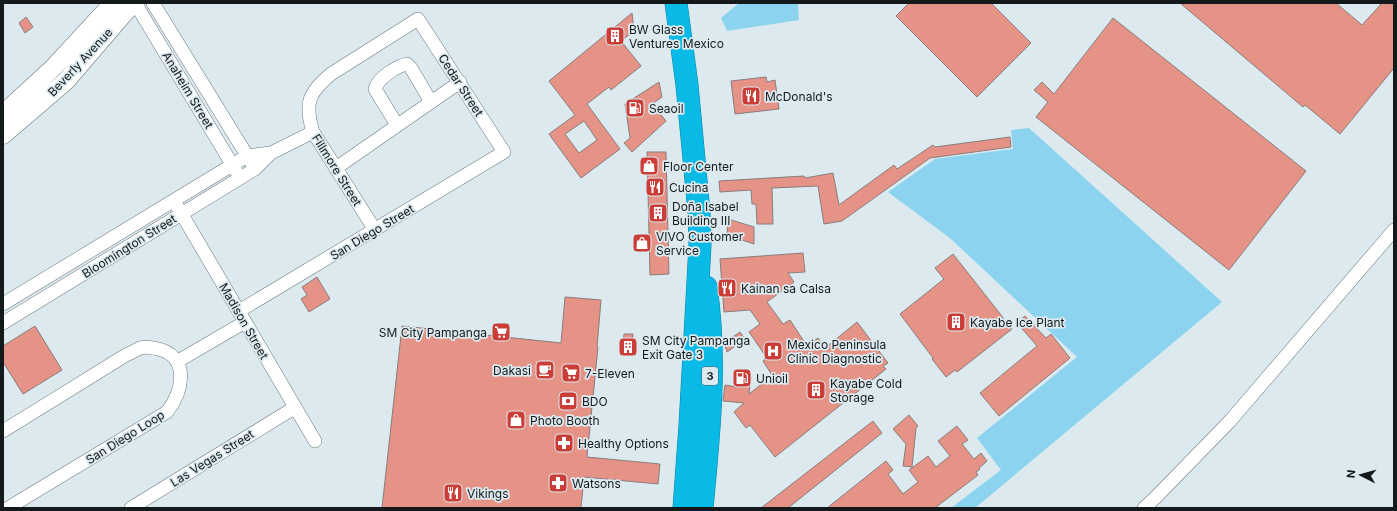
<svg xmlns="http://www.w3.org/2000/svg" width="1397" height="511" font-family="Inter,sans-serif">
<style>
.green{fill:#8bd3ee}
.building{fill:#e59287;stroke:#8a7c7a;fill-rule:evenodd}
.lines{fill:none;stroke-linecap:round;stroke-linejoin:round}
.street-casing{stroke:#6b787d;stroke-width:14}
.secondary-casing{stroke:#6b787d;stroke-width:19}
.highway-casing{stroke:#0d829f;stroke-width:23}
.street{stroke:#fff;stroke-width:13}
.secondary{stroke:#fff;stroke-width:18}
.highway{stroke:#09bae6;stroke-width:22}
.labels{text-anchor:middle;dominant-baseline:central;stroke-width:3.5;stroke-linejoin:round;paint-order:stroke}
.shield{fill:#dceaf0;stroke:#50585b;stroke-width:1}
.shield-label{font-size:11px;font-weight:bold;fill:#14191b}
.poi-label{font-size:12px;fill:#14191b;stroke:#dceaf0;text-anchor:start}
.street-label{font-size:12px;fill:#14191b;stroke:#dceaf0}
</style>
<rect width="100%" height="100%" fill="#dceaf0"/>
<path class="green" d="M739 3H798L799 20 727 31 721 18Z
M1029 128 1222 302 975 508H951L1001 470 977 438 1077 357 951 239 888 192 935 159 1013 149 1011 130Z"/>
<path class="building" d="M909 3H991L1031 43 977 97 896 16Z
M1180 3H1336L1362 25 1382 3H1394V68L1340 134 1305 105 1303 107Z
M632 13 634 31 621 41 641 66 611 90 609 87 587 104 620 149 581 178 549 134 575 115 549 81ZM584 121 597 140 579 153 565 134Z
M26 17 33 27 25 33 19 23Z
M1113 18 1306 171 1229 270 1036 117 1048 102 1034 90 1042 82 1054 94Z
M766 77 767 82 775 80 779 109 735 114 731 81Z
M659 82 662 97 652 104 666 121 632 152 624 143 630 138 625 104Z
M1010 137 1011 147 930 158 842 221 824 224 818 186 772 188 773 224H757L756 204H752L751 190 720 192 719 181 804 176 805 178 833 173 839 205 894 165 897 169 933 145 935 147Z
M647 152H666L669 274 650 275Z
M728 219 754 227V244L727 235Z
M803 253 805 272 788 273 794 282 767 302 783 324 790 320 807 346 818 338 825 348 857 322 888 363 883 366 886 369 775 457 750 425 746 428 734 412 744 403 723 401 725 385 737 387 739 376 751 377 749 394 768 379 775 380 763 361 767 358 749 332 760 324 750 310 724 312 720 259Z
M953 254 1012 329 957 372 955 370 946 377 932 359 933 358 900 314 944 279 935 268Z
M317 277 330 299 309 312 301 299 307 295 302 287Z
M565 297 601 300 597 347H598L587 457 660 464 658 484 584 477 581 508H382L402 326 561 343Z
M1025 316 1046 338 1051 334 1070 358 999 416 980 393 1037 346 1017 323Z
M35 326 62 370 23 394 3 362V346Z
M740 332 745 339 727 352 724 343Z
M624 334H633L632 352 623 351Z
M909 415 918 426 916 428 912 467 903 466 906 444 893 429Z
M873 421 882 433 788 508H761Z
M957 426 968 440 962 444 974 459 981 453 987 461 979 468 980 469 976 472 978 475 935 508H827L886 461 893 470 888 474 903 494 918 482 909 470 928 456 936 467 950 456 938 441Z"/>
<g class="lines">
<defs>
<path id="street" d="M135 3 236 171
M153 3 251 162
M397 125 375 89C378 78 397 66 407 64L411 68 431 102
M336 168 460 82
M177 206 315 441
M3 304 247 156 271 153
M239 311 504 152 418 19 331 74C309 92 304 103 313 132L375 230
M3 323 255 169 271 153 313 132
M178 361 245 322
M3 431 126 355C131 353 136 350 140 348 147 346 155 348 162 350 190 360 182 393 167 412L8 508
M131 508 294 408
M1144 508 1155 498 1230 421 1394 230"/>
<path id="secondary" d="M3 114 53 68 113 3
M3 135 66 81 127 10 136 3"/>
<path id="highway" d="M676 3 687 85 699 212 700 245 690 426 684 508
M702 508C709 435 717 360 706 287"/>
</defs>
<use href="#street" class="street-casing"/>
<use href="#secondary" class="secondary-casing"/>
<use href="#highway" class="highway-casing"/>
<use href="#street" class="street"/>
<use href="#secondary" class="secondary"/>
<use href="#highway" class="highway"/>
</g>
<defs>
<symbol id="building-square" viewBox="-11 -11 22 22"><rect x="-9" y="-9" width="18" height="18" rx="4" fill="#cb3d36" stroke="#dceaf0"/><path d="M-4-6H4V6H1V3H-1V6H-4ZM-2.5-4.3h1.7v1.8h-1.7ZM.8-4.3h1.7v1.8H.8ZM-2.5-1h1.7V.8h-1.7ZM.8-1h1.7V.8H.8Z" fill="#fff"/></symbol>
<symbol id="restaurant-square" viewBox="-11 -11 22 22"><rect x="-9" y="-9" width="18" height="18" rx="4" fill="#cb3d36" stroke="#dceaf0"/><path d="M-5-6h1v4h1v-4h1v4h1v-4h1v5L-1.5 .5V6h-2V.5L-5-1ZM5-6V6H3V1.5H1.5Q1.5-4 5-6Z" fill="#fff"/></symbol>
<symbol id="fuel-square" viewBox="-11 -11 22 22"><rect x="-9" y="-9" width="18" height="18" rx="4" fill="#cb3d36" stroke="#dceaf0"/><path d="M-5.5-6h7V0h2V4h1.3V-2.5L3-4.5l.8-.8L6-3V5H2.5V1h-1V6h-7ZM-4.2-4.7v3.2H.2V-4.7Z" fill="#fff"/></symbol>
<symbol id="shop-square" viewBox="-11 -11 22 22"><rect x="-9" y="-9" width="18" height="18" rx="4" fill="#cb3d36" stroke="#dceaf0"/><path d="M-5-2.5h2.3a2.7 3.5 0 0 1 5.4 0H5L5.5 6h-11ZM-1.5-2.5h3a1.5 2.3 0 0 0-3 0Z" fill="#fff"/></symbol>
<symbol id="supermarket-square" viewBox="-11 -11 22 22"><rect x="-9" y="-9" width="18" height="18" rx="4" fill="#cb3d36" stroke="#dceaf0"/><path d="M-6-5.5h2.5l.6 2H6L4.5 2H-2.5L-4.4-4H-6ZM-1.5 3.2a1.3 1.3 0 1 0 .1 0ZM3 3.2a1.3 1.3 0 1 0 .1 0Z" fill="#fff"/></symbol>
<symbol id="hospital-square" viewBox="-11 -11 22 22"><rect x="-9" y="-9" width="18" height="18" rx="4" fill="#cb3d36" stroke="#dceaf0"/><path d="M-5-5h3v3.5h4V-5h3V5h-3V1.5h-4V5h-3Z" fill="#fff"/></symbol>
<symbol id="cafe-square" viewBox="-11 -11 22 22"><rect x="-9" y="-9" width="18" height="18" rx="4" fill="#cb3d36" stroke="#dceaf0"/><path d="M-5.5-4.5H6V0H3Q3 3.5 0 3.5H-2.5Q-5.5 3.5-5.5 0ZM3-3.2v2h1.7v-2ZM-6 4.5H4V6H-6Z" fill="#fff"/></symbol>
<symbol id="bank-square" viewBox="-11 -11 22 22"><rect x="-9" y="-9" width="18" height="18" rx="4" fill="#cb3d36" stroke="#dceaf0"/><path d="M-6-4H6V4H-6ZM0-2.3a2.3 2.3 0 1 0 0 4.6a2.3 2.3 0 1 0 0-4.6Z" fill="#fff"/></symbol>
<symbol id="pharmacy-square" viewBox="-11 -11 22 22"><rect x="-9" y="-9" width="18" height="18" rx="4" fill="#cb3d36" stroke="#dceaf0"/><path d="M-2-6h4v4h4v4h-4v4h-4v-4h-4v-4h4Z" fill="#fff"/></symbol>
</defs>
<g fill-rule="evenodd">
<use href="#building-square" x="604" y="25" width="22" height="22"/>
<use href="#restaurant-square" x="740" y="85" width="22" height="22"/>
<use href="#fuel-square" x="624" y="97" width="22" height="22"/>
<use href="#shop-square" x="638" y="155" width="22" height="22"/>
<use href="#restaurant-square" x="644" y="176" width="22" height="22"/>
<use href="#building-square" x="647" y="202" width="22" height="22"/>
<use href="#shop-square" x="631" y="232" width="22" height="22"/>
<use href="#restaurant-square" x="716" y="277" width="22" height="22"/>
<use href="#building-square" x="945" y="311" width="22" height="22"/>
<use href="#supermarket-square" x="490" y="321" width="22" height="22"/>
<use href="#building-square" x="617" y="336" width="22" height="22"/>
<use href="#hospital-square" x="762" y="340" width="22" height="22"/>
<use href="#cafe-square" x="534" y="359" width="22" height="22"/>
<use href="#supermarket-square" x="560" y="362" width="22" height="22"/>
<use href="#fuel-square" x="731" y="367" width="22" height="22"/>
<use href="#building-square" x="805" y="379" width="22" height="22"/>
<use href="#bank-square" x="557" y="390" width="22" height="22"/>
<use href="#shop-square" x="505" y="409" width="22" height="22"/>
<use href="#pharmacy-square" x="553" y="432" width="22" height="22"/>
<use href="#pharmacy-square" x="547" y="472" width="22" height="22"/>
<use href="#restaurant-square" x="442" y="482" width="22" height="22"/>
</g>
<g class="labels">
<rect class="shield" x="702" y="367" width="16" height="18" rx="3"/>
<g class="shield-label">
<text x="710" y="376">3</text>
</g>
<g class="poi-label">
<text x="629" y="29">BW Glass<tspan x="629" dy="14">Ventures Mexico</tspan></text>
<text x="765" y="96">McDonald's</text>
<text x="649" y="108">Seaoil</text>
<text x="663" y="166">Floor Center</text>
<text x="669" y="187">Cucina</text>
<text x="672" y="206">Doña Isabel<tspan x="672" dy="14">Building III</tspan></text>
<text x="656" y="236">VIVO Customer<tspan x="656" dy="14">Service</tspan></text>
<text x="741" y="288">Kainan sa Calsa</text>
<text x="970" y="322">Kayabe Ice Plant</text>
<text x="487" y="332" text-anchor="end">SM City Pampanga</text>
<text x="642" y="340">SM City Pampanga<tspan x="642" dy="14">Exit Gate 3</tspan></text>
<text x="787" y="344">Mexico Peninsula<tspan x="787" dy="14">Clinic Diagnostic</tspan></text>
<text x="531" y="370" text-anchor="end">Dakasi</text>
<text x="585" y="373">7-Eleven</text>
<text x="756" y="378">Unioil</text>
<text x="830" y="383">Kayabe Cold<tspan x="830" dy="14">Storage</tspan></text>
<text x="582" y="401">BDO</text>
<text x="530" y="420">Photo Booth</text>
<text x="578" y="443">Healthy Options</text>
<text x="572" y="483">Watsons</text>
<text x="467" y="493">Vikings</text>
</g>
<g class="street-label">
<text transform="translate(80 62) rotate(-47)">Beverly Avenue</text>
<text transform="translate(461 85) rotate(57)">Cedar Street</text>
<text transform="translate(188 90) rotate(59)">Anaheim Street</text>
<text transform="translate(337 170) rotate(58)">Fillmore Street</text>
<text transform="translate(372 232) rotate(-31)">San Diego Street</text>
<text transform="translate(129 246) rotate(-32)">Bloomington Street</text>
<text transform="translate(244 321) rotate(60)">Madison Street</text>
<text transform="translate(125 437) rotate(-32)">San Diego Loop</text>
<text transform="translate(212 458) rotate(-32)">Las Vegas Street</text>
</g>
</g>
<rect width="1397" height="511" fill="none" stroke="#14191b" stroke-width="8"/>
<g transform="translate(1361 475) rotate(276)" stroke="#dceaf0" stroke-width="3" paint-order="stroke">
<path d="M0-3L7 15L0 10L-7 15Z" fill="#14191b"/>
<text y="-6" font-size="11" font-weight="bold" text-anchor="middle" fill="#14191b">N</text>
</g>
</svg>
